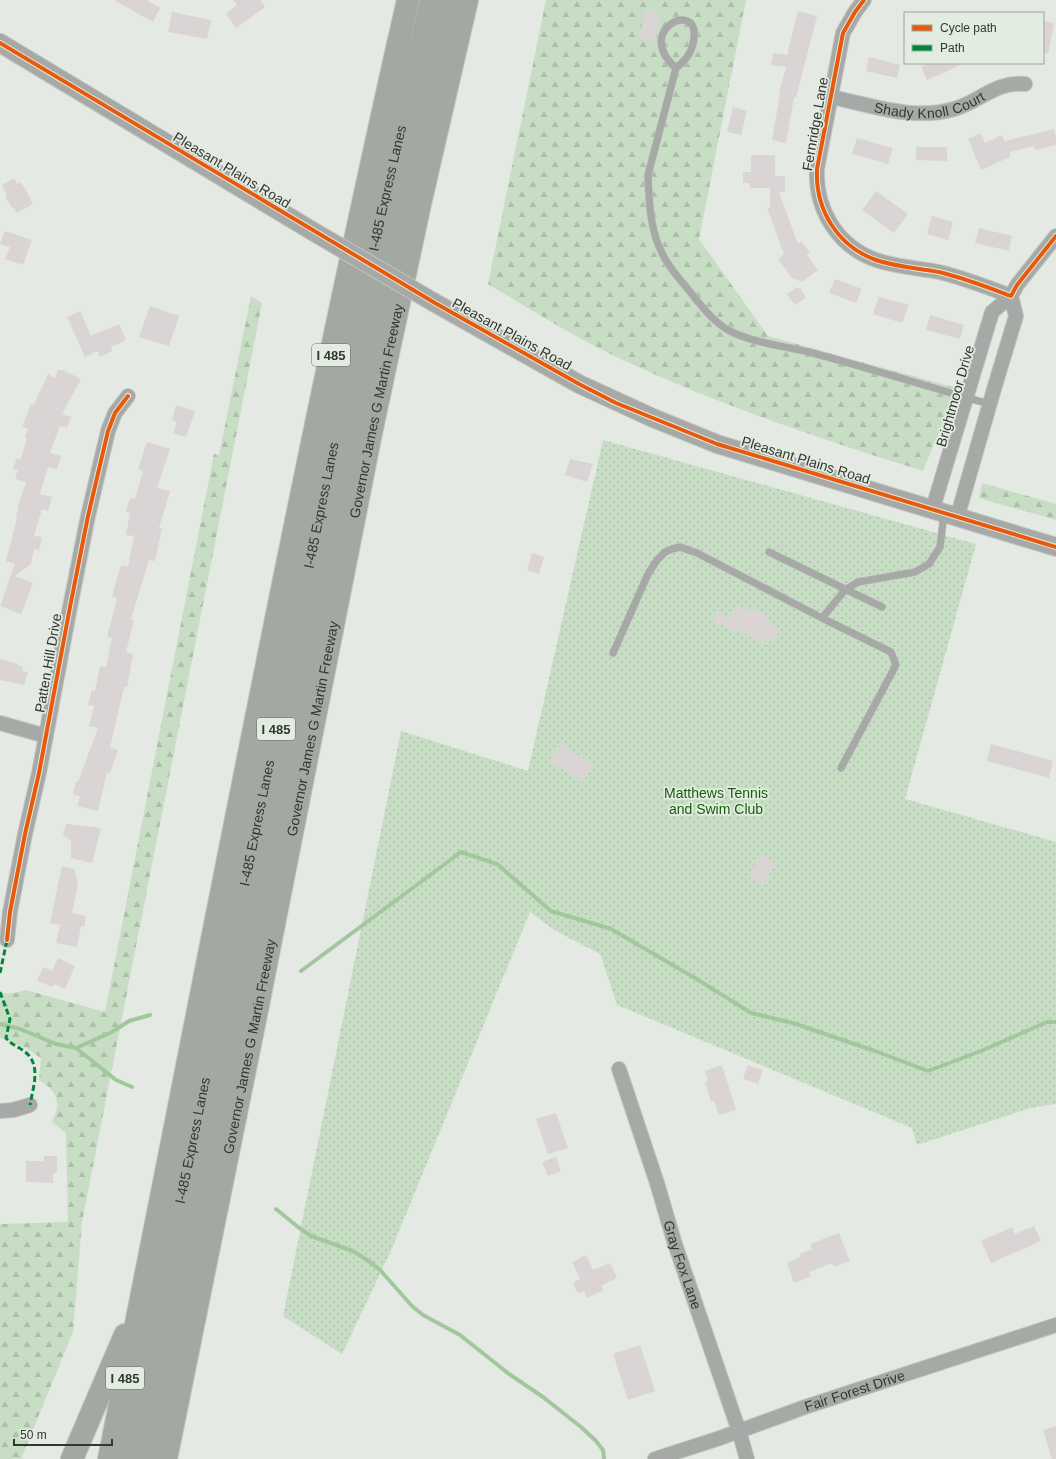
<svg xmlns="http://www.w3.org/2000/svg" width="1056" height="1459" font-family="Arial,sans-serif">
<style>
.forest{fill:url(#forest-firs)}
.park{fill:url(#park-dots)}
.lines{fill:none;stroke-linecap:round;stroke-linejoin:round}
.stream{stroke:#a2c79d;stroke-width:4}
.building{fill:#dad4d5}
.service-casing{stroke:#c1c5c1;stroke-width:8}
.minor-casing{stroke:#c1c5c1;stroke-width:16}
.tertiary-casing{stroke:#c1c5c1;stroke-width:20}
.motorway-casing{stroke:#c1c5c1;stroke-width:24}
.service{stroke:#a7a9a7;stroke-width:7}
.minor{stroke:#a7a9a7;stroke-width:14}
.tertiary{stroke:#a7a9a7;stroke-width:18}
.motorway{stroke:#a3a8a3;stroke-width:22}
.tertiary-bridge-casing{stroke:#c1c5c1;stroke-width:20;stroke-linecap:butt}
.tertiary-bridge{stroke:#a7a9a7;stroke-width:18}
.quiet{stroke:#00873e;stroke-width:3;stroke-dasharray:6 3;stroke-linecap:butt}
.cycleway-casing{stroke:#e3ece1;stroke-width:6}
.cycleway{stroke:#e8590c;stroke-width:4}
.labels{text-anchor:middle;dominant-baseline:central;stroke-width:3.5;stroke-linejoin:round;paint-order:stroke}
.shield{fill:#e3ece1;stroke:#686d66;stroke-width:1}
.shield-label{font-size:13px;font-weight:bold;fill:#333732}
.street-label{font-size:14px;fill:#333732;stroke:#e3ece1}
.park-label{font-size:14px;fill:#185d0d;stroke:#e3ece1}
</style>
<defs>
<pattern id="forest-firs" width="22" height="20" patternUnits="userSpaceOnUse"><rect width="22" height="20" fill="#c7dec4"/><path d="M5 1l3.5 6h-7zM16 11l3.5 6h-7z" fill="#abbfa9"/></pattern>
<pattern id="park-dots" width="8" height="8" patternUnits="userSpaceOnUse"><rect width="8" height="8" fill="#c7dec4"/><path d="M2 2h.1M6 6h.1" fill="none" stroke="#abbfa9" stroke-width="1.8" stroke-linecap="round"/></pattern>
</defs>
<rect width="100%" height="100%" fill="#e4e9e4"/>
<path class="forest" d="M546 0H746L699 239 768 336 957 388 923 471C826 441 729 408 636 366 584 343 536 313 488 284Z
M251 296 262 303 82 1222 73 1332 21 1459H0V1224L68 1222 66 1133 52 1122C53 1118 56 1113 57 1109 59 1096 50 1086 39 1080L41 1058 26 1048 0 1038V993H14L26 990 105 1012 214 454 219 455Z
M982 483 1056 504V520L979 498Z"/>
<path class="park" d="M603 440 976 544 905 799 1056 842V1104L1030 1108 917 1145 912 1128 617 1005 600 954 554 930 530 912 390 1253 342 1354 283 1316 401 731 528 771Z"/>
<g class="lines">
<path class="stream" d="M301 971 461 852 497 864 551 911 611 929 695 978 751 1013 793 1023 875 1051 928 1071 981 1051 1047 1022H1056
M0 1024 20 1029 56 1044 76 1048 116 1080 132 1087
M76 1048 112 1032 129 1021 150 1015
M276 1209 298 1227 311 1236 353 1251 370 1262 380 1270 412 1306 423 1315 460 1335 509 1374 543 1397 581 1427 596 1441 603 1450 604 1459"/>
</g>
<path class="building" d="M114 0H147L160 8 153 22Z
M233 0H260L265 7 236 28 226 14 237 5Z
M645 9 660 12 655 42 639 39Z
M798 11 817 16 796 98 794 97 786 143 772 140 780 94 779 93 786 67 771 65 773 53 787 55Z
M172 12 211 20 207 39 168 32Z
M1043 21 1054 23 1048 54 1043 53Z
M869 57 900 65 897 78 866 71Z
M930 63H965L927 80 921 67Z
M733 107 747 111 741 135 727 132Z
M1054 129 1056 137V145L1035 150 1034 146 1010 152V157L981 170 968 139 981 133 985 143 1002 135 1005 141Z
M857 138 893 148 888 164 852 154Z
M916 147H947V161L916 160Z
M751 155H775V176H785V192H779L798 244 801 241 810 253 807 255 818 270 802 282 792 278 778 259 784 254 767 208 770 207V188H750V183H743V172H751Z
M14 178 17 184 20 182 24 187 33 204 17 213 14 207 12 208 5 196 7 195 2 185Z
M876 191 908 214 894 233 862 210Z
M932 216 953 222 948 240 927 234Z
M979 228 1012 236 1009 251 975 243Z
M5 231 32 240 23 265 5 259 10 247 0 244Z
M835 279 862 289 856 303 829 293Z
M796 288H800L806 298 795 305 787 294Z
M879 297 909 305 902 323 873 314Z
M150 306 179 316 169 346 139 337Z
M80 311 91 336 119 324 126 340 111 347 112 351 100 357 98 351 85 357 67 317Z
M930 315 964 325 960 339 926 330Z
M58 370H63L81 379 62 414 71 417 67 428 60 426 50 453 61 456 57 469 48 467 40 494 52 497 48 511 42 509 34 536 42 537 39 550 34 549 31 564 15 576 33 583 21 614 0 606 15 564 6 561 17 518H16L18 509H17L26 482 15 479 18 470 13 469 17 458 21 459 27 438 25 437 28 429 22 427 31 404 34 405 48 374 55 378Z
M176 405 195 411 186 437 173 433 177 422 172 420Z
M147 442 170 449 157 488 170 491 159 528H162L155 561 149 560 131 619 134 620 126 652 133 654 127 687H124L110 748 118 750 110 773 107 772 98 811 77 806 80 796 73 794 76 781 78 782 98 728 89 726 94 706 88 705 92 690 95 691 100 666 106 667 112 638 107 637 117 598 112 596 121 565 128 567 134 536 126 535 130 513 126 511 130 498 135 499 143 471 138 469Z
M570 459 593 464 587 482 565 475Z
M532 553 544 557 539 574 527 570Z
M738 604 752 613 755 608 769 616 766 621 781 629 773 643 766 640 763 644 738 630 736 633 712 620 718 611 730 618Z
M0 659 18 664 17 665 23 667 22 671 28 672 24 685 0 680Z
M560 743 594 765 583 782 549 761Z
M991 744 1053 761 1049 778 987 761Z
M66 824 101 828 92 863 71 858V841L63 835Z
M761 854 776 863 763 886 748 877Z
M62 866 74 869 78 884 72 913 86 916 84 927 81 926 77 947 56 943 60 925 50 923Z
M58 958 75 966 65 989 54 984 53 987 37 981 43 967 52 971Z
M722 1065 736 1110 719 1115 714 1101 711 1102 705 1082 708 1081 705 1071Z
M748 1065 763 1070 758 1084 743 1079Z
M556 1113 568 1148 548 1154 536 1119Z
M44 1156H57V1173H53V1183L26 1182V1161H44Z
M556 1157 561 1171 548 1176 542 1162Z
M1034 1226 1041 1241 991 1263 981 1241 1012 1227 1015 1234Z
M839 1233 850 1261 834 1267 832 1263 809 1272 811 1276 794 1283 787 1263 801 1257 800 1254 812 1249 810 1244Z
M586 1255 593 1270 610 1263 617 1278 601 1286 604 1290 587 1298 584 1291 578 1294 573 1283 580 1279 572 1262Z
M640 1345 655 1391 628 1400 613 1354Z
M1056 1426V1459H1052L1043 1430Z"/>
<g class="lines">
<defs>
<path id="service" d="M676 68C633 30 698 0 694 37 693 51 687 59 676 68L648 175C649 203 650 232 664 257 671 270 682 282 691 293 702 307 713 321 728 330 749 342 784 346 809 352 869 368 929 387 989 404
M769 552 882 607
M822 618 891 652 896 665 841 768
M613 653 648 574 657 560 665 552 672 549 680 547 697 553 822 618 845 590 858 582 915 572 929 564 940 547 944 514"/>
<g id="minor">
<path d="M864 0 855 12 843 33 817 169C815 209 837 246 876 260 896 267 918 268 939 272 964 278 987 287 1011 296L1017 285 1056 236"/>
<path id="s1" d="M831 97C871 105 913 121 954 109 980 102 995 81 1025 84"/>
<path d="M932 511 992 312 1011 296 1016 316 994 389 957 518"/>
<path d="M0 723 46 736"/>
<path d="M7 940 10 912 25 834 39 773 70 607 88 516 108 431 115 413 128 396"/>
<path id="s2" d="M619 1069 657 1183 674 1241 739 1431 747 1459"/>
<path d="M0 1111 13 1110 30 1105"/>
<path id="s3" d="M655 1459 720 1438 805 1407 1056 1325"/>
</g>
<path id="tertiary" d="M0 43 314 232
M435 303 579 384 653 418 717 444 1056 547"/>
<g id="motorway">
<path d="M72 1459 125 1335"/>
<path d="M109 1459C207 972 298 484 408 0"/>
<path id="s4" d="M128 1459 330 461 383 204 431 0"/>
<path d="M148 1459 382 289 448 0"/>
<path id="s5" d="M166 1459 258 1005 370 438 420 204 467 0"/>
</g>
</defs>
<use href="#service" class="service-casing"/>
<use href="#minor" class="minor-casing"/>
<use href="#tertiary" class="tertiary-casing"/>
<use href="#motorway" class="motorway-casing"/>
<use href="#service" class="service"/>
<use href="#minor" class="minor"/>
<use href="#tertiary" class="tertiary"/>
<use href="#motorway" class="motorway"/>
<defs>
<path id="tertiary-bridge" d="M314 232 435 303"/>
</defs>
<use href="#tertiary-bridge" class="tertiary-bridge-casing"/>
<use href="#tertiary-bridge" class="tertiary-bridge"/>
<path class="quiet" d="M0 973 7 940
M0 992 10 1019 6 1038C11 1044 18 1047 24 1051 42 1064 33 1087 30 1105"/>
<defs>
<path id="cycleway" d="M864 0 855 12 843 33 817 169C815 209 837 246 876 260 896 267 918 268 939 272 964 278 987 287 1011 296L1017 285 1056 236
M0 43 435 303 579 384 616 403 717 444 1056 547
M7 940 10 912 25 834 39 773 70 607 88 516 108 431 115 413 128 396"/>
</defs>
<use href="#cycleway" class="cycleway-casing"/>
<use href="#cycleway" class="cycleway"/>
</g>
<g class="labels">
<g class="shield">
<rect x="312" y="344" width="38" height="22" rx="3"/>
<rect x="257" y="718" width="38" height="22" rx="3"/>
<rect x="106" y="1367" width="38" height="22" rx="3"/>
</g>
<g class="shield-label">
<text x="331" y="355">I 485</text>
<text x="276" y="729">I 485</text>
<text x="125" y="1378">I 485</text>
</g>
<g class="street-label">
<text stroke="none"><textPath href="#s1" startOffset="101">Shady Knoll Court</textPath></text>
<text transform="translate(815 124) rotate(-80)">Fernridge Lane</text>
<text transform="translate(232 170) rotate(31)">Pleasant Plains Road</text>
<text stroke="none"><textPath href="#s4" startOffset="1297">I-485 Express Lanes</textPath></text>
<text transform="translate(512 334) rotate(29)">Pleasant Plains Road</text>
<text transform="translate(955 396) rotate(-74)">Brightmoor Drive</text>
<text stroke="none"><textPath href="#s5" startOffset="1069">Governor James G Martin Freeway</textPath></text>
<text transform="translate(806 460) rotate(17)">Pleasant Plains Road</text>
<text stroke="none"><textPath href="#s4" startOffset="973">I-485 Express Lanes</textPath></text>
<text transform="translate(48 663) rotate(-80)">Patten Hill Drive</text>
<text stroke="none"><textPath href="#s5" startOffset="745">Governor James G Martin Freeway</textPath></text>
<text stroke="none"><textPath href="#s4" startOffset="649">I-485 Express Lanes</textPath></text>
<text stroke="none"><textPath href="#s5" startOffset="421">Governor James G Martin Freeway</textPath></text>
<text stroke="none"><textPath href="#s4" startOffset="325">I-485 Express Lanes</textPath></text>
<text stroke="none"><textPath href="#s2" startOffset="206">Gray Fox Lane</textPath></text>
<text stroke="none"><textPath href="#s3" startOffset="211">Fair Forest Drive</textPath></text>
</g>
<g class="park-label">
<text x="716" y="793">Matthews Tennis<tspan x="716" dy="16">and Swim Club</tspan></text>
</g>
</g>
<rect x="904" y="12" width="140" height="52" fill="#e3ece1" stroke="#9da49b"/>
<rect x="912" y="25" width="20" height="6" fill="#e8590c" stroke="#9da49b"/>
<text x="940" y="32" font-size="12" fill="#333732">Cycle path</text>
<rect x="912" y="45" width="20" height="6" fill="#00873e" stroke="#9da49b"/>
<text x="940" y="52" font-size="12" fill="#333732">Path</text>
<path d="M14 1439v6h98v-6" fill="none" stroke="#333732" stroke-width="2"/>
<text x="20" y="1439" font-size="12" fill="#333732" stroke="#e3ece1" stroke-width="3" paint-order="stroke">50 m</text>
</svg>
